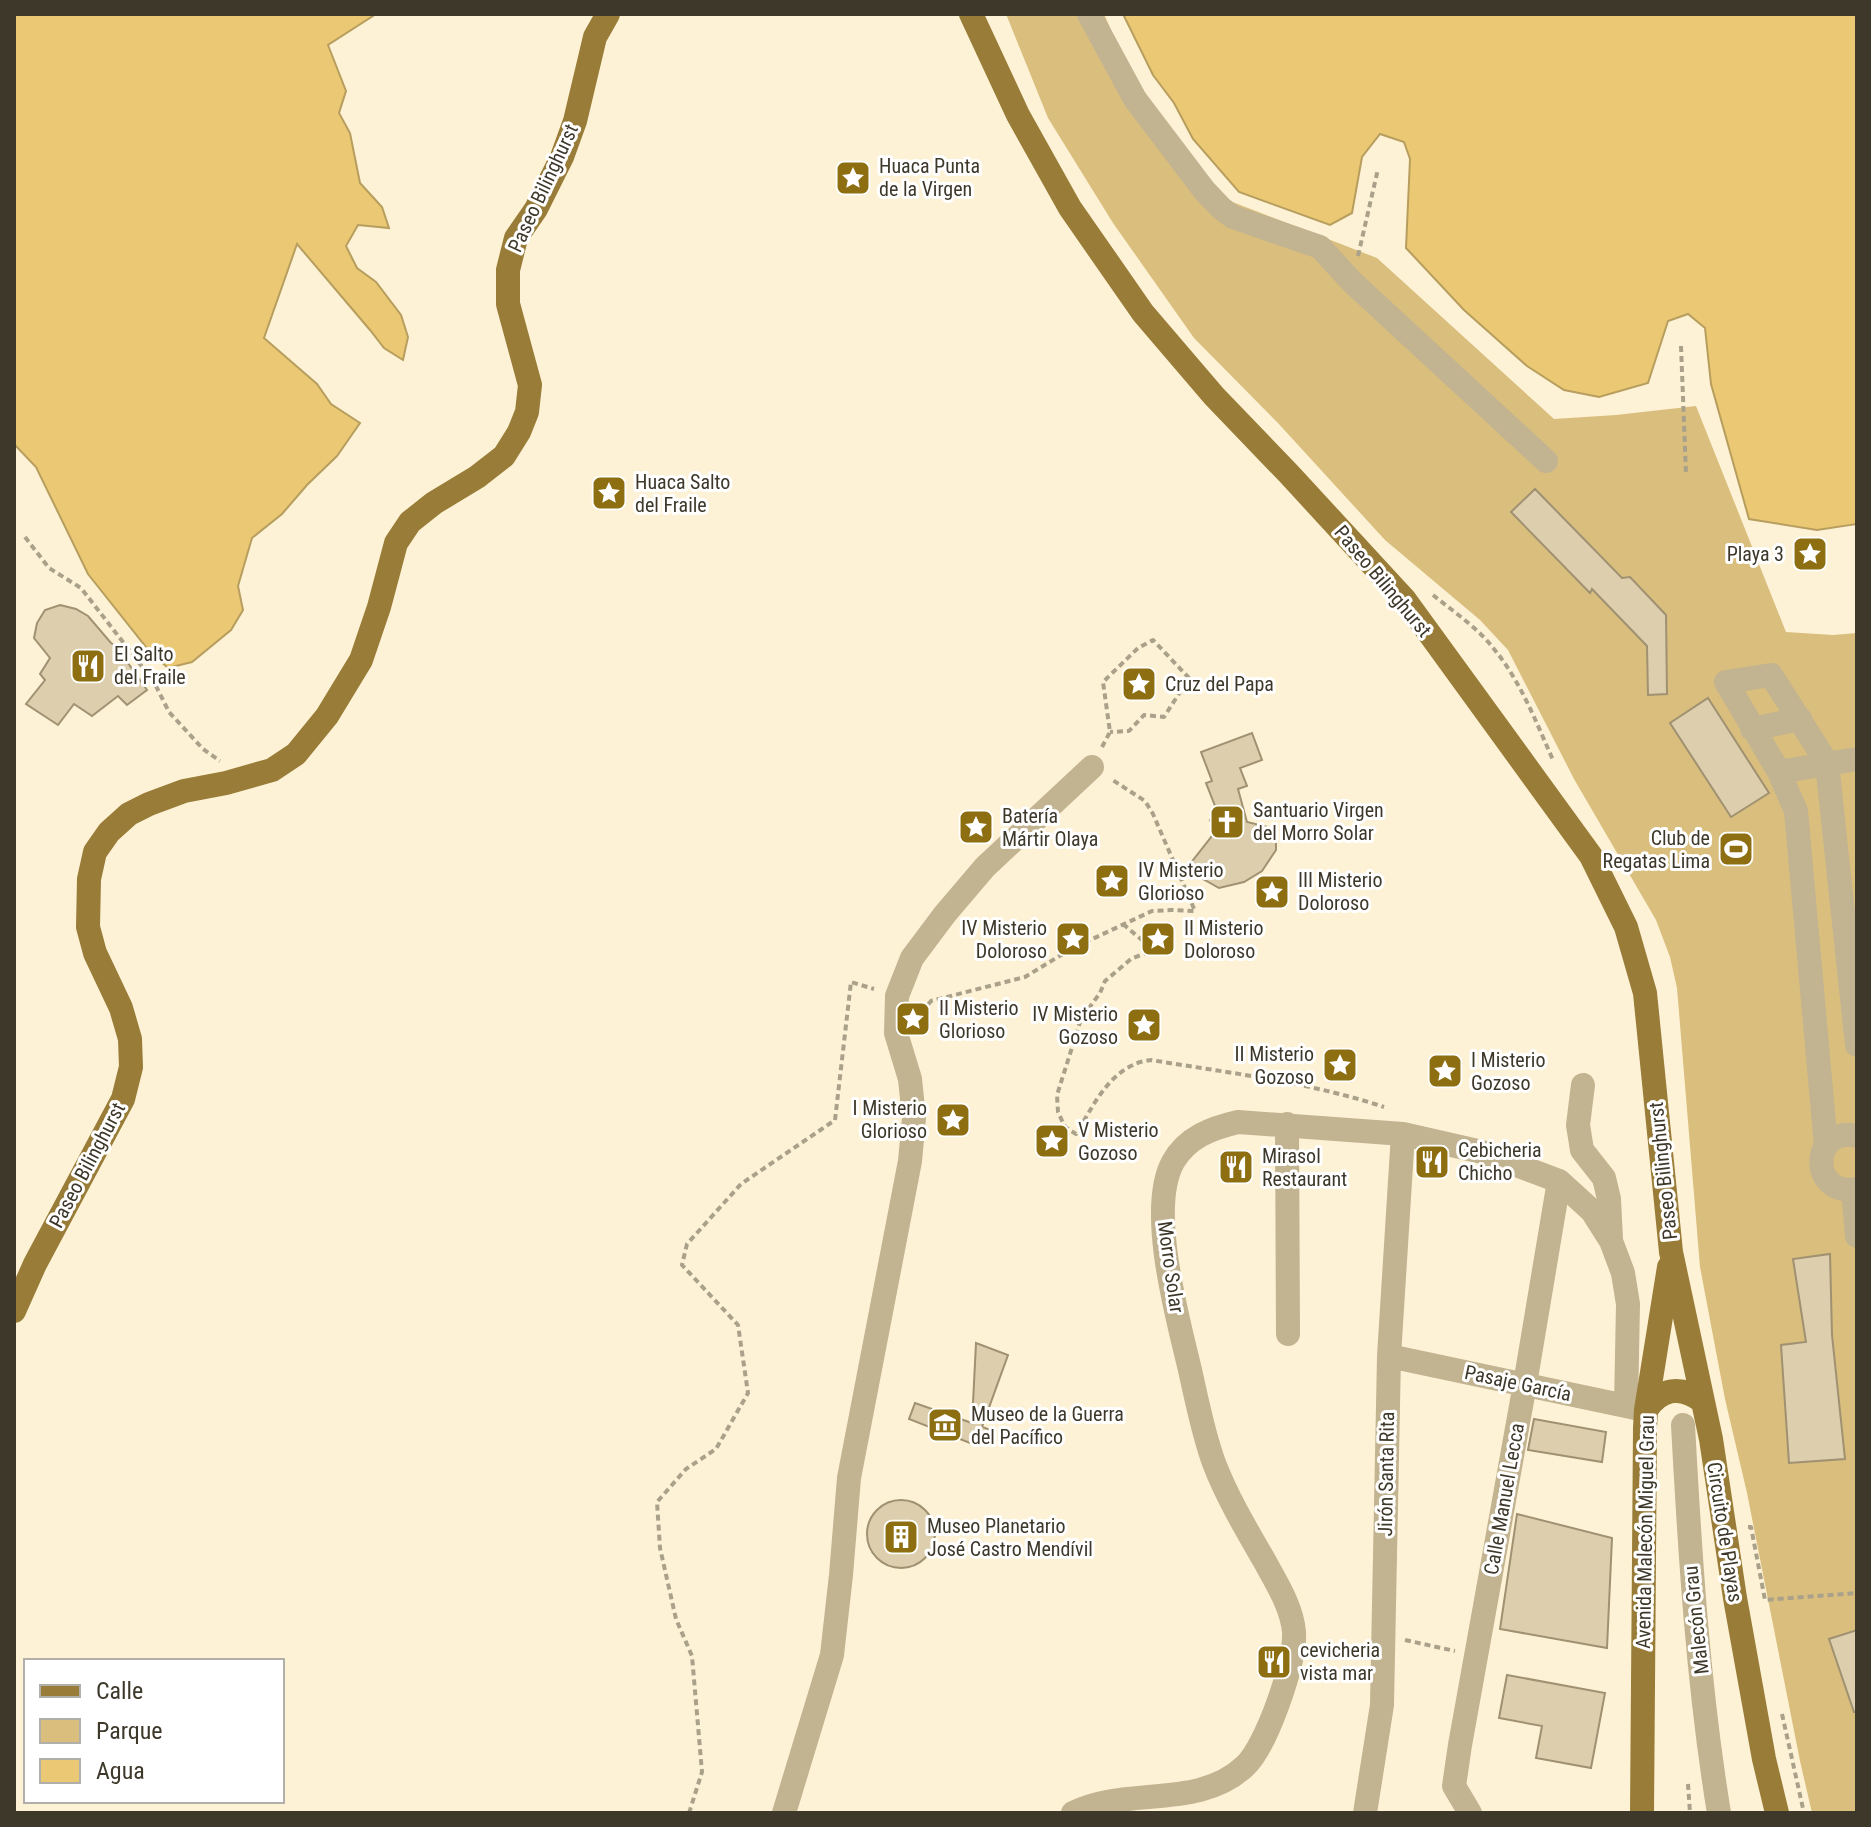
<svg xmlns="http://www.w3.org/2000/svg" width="1871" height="1827" font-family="'Roboto Condensed',sans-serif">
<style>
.green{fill:#d9be7d}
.water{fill:#ebc974;stroke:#b79e5e;stroke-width:2}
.building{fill:#ddcfad;stroke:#9f9171;stroke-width:2}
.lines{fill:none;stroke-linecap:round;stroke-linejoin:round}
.path{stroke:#aaa18b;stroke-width:4;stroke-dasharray:6 4;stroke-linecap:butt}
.minor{stroke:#c2b391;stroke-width:24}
.major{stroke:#987c37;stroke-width:24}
.labels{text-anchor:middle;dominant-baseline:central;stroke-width:6;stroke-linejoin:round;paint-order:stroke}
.poi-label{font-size:20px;fill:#3d382a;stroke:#fff;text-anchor:start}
.street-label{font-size:20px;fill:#3d382a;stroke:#fff}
</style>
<rect width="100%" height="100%" fill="#fef2d6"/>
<path class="green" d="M1006 14H1104L1134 82 1222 198 1377 258 1554 419 1616 415 1696 406 1786 632 1833 635 1857 633V1813H1812L1800 1761 1747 1493 1725 1399 1700 1267 1677 988 1670 957 1656 920 1574 779 1508 650 1480 620 1385 540 1277 422 1194 338 1113 223 1048 118Z"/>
<path class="water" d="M14 14H376L328 45 346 91 339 113 350 133 360 183 382 207 389 228 358 225 346 246 357 268 376 282 401 315 408 337 403 360 384 348 370 330 297 244 264 338 317 384 331 404 360 423 337 456 307 485 282 514 252 538 238 586 243 610 231 630 192 662 168 668 150 652 88 574 36 467 14 444Z
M1123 14H1857V524L1817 530 1749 519 1711 384 1705 328 1688 314 1668 321 1648 383 1599 397 1564 390 1527 366 1464 310 1406 248 1410 159 1404 142 1380 134 1362 157 1352 213 1330 225 1239 192 1193 139 1174 103 1153 75Z"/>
<path class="building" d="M1535 489 1622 578 1630 577 1666 615 1667 694 1648 695 1647 646 1592 589 1590 593 1511 512Z
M60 605 76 609 88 616 111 643 116 646 147 690 127 705 118 696 92 716 74 704 58 725 26 704 45 680 40 674 50 658 34 638 37 623 45 610Z
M1708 698 1769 793 1731 817 1670 723Z
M1252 733 1262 760 1240 768 1247 786 1238 789 1247 822 1276 829V850L1262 871 1244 882 1219 888 1203 879 1190 864 1215 832 1210 820 1219 816 1206 783 1212 781 1201 752Z
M1830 1254 1832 1335 1845 1459 1789 1463 1781 1345 1806 1342 1793 1259Z
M976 1343 1008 1355 982 1427 994 1431 977 1443H970L909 1419 915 1403 972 1423Z
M1534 1419 1606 1432 1602 1462 1528 1450Z
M867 1534a34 34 0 1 1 68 0a34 34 0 1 1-68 0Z
M1517 1514 1612 1538 1607 1648 1500 1629Z
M1857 1630V1712H1854L1829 1639Z
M1507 1675 1605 1693 1591 1768 1536 1758 1542 1726 1499 1718Z"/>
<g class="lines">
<path class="path" d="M1358 256 1378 169
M1681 346 1686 474
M25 537 49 568 81 588 154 682 169 712 203 749 220 761
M1433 595C1454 612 1478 628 1494 649 1521 682 1536 722 1553 760
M1102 747 1110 732 1103 682 1138 648 1153 640 1189 678 1164 717 1144 715 1129 731 1110 732
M1123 924 1156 952 1146 953 1131 959 1105 981 1100 993 1081 1019 1057 1095 1058 1112 1065 1127 1076 1134C1091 1110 1105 1078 1133 1065 1138 1062 1145 1061 1151 1060 1229 1073 1309 1082 1384 1107
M920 1005 926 1007 931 1001 1025 977 1071 949 1152 911 1171 910 1195 911 1153 814 1145 801 1111 779
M1748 1527H1751L1765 1600 1857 1593
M1405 1640 1455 1651
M1782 1714 1804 1813
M1688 1784 1690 1813
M689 1813 702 1772 692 1656 676 1619 660 1548 657 1502 686 1469 716 1449 748 1393 738 1325 682 1265 687 1244 741 1184 835 1120 851 982 874 989"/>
<path class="minor" d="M1089 14 1135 99 1204 190 1221 208 1233 217 1320 247 1352 282 1546 461
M1752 729 1800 719
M1779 772 1857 759
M1583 1085 1578 1125 1582 1150 1604 1178 1609 1199 1611 1239
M1287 1124 1288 1334
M1857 1136C1811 1125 1808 1197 1857 1189
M1826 1146 1796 811 1779 772 1726 682 1771 675 1827 763 1857 1045
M1853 1190 1857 1236
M1389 1356 1640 1409
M1683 1425C1690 1555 1698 1685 1719 1813
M784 1813 832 1655 841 1575 849 1478 910 1161 914 1118 910 1079 896 1033 897 996 912 958 945 914 985 867 1092 767
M1073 1813C1126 1786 1199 1810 1245 1766 1266 1747 1296 1662 1294 1632 1292 1607 1276 1582 1264 1560 1246 1529 1227 1497 1214 1463 1203 1433 1197 1401 1190 1370 1178 1319 1147 1209 1173 1162 1187 1137 1212 1128 1238 1122L1403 1134 1482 1152 1559 1181 1592 1211 1611 1241 1623 1273 1628 1304 1626 1406
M1365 1813 1382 1705 1389 1356 1403 1134
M1470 1813 1454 1786 1460 1745 1525 1384 1559 1181"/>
<path class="major" d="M971 14 1018 115 1070 208 1143 313 1214 396 1289 474 1405 600 1591 856 1626 927 1645 993 1671 1252 1711 1439 1735 1598 1764 1759 1777 1813
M14 1311 35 1264 123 1099 131 1067 130 1039 121 1008 95 953 88 927 89 879 95 852 109 832 129 814 149 804 184 791 226 783 272 770 296 754 327 716 361 660 379 607 396 543 410 522 434 503 477 477 504 456 519 432 527 412 530 385 508 304V270L516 238 536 209 562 157 575 121 595 37 608 14
M1646 1410C1661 1388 1681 1385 1702 1401
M1642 1813 1645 1428 1646 1410 1669 1267"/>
</g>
<defs>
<symbol id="sight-square" viewBox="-11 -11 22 22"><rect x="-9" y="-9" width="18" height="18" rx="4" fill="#8d6e11" stroke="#fff"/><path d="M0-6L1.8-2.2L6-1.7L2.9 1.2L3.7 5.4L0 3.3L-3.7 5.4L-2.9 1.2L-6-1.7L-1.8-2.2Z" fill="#fff"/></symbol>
<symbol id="restaurant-square" viewBox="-11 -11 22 22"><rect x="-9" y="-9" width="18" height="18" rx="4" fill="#8d6e11" stroke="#fff"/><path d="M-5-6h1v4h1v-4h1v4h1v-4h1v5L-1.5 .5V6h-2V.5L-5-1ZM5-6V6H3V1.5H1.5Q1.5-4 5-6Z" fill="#fff"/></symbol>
<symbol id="church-square" viewBox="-11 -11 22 22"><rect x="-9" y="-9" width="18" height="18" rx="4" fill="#8d6e11" stroke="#fff"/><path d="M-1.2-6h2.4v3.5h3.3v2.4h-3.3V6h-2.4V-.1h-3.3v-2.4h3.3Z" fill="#fff"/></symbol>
<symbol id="stadium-square" viewBox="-11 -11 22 22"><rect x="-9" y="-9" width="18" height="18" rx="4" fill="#8d6e11" stroke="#fff"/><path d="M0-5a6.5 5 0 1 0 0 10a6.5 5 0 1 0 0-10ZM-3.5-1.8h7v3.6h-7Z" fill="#fff"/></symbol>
<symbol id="museum-square" viewBox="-11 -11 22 22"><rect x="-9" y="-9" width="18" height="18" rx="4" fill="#8d6e11" stroke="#fff"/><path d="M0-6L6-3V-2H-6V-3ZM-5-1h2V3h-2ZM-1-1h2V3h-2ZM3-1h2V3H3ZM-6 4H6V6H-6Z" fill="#fff"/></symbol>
<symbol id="building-square" viewBox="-11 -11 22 22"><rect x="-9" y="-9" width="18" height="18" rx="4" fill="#8d6e11" stroke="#fff"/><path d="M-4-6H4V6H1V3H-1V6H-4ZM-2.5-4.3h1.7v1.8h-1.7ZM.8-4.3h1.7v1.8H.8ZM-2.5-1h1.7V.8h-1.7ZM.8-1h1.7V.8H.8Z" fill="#fff"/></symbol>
</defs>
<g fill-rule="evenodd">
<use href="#sight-square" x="833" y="158" width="40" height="40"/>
<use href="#sight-square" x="589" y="473" width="40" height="40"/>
<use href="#sight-square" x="1790" y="534" width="40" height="40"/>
<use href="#restaurant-square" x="68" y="646" width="40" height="40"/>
<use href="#sight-square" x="1119" y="664" width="40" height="40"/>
<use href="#church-square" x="1207" y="802" width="40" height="40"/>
<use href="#sight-square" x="956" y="807" width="40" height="40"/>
<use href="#stadium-square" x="1716" y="829" width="40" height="40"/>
<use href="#sight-square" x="1092" y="861" width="40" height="40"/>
<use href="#sight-square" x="1252" y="872" width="40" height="40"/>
<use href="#sight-square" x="1053" y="919" width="40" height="40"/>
<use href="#sight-square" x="1138" y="919" width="40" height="40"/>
<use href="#sight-square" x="893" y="999" width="40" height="40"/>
<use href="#sight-square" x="1124" y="1005" width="40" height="40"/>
<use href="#sight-square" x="1320" y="1045" width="40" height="40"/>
<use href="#sight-square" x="1425" y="1051" width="40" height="40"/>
<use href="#sight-square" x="933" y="1100" width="40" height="40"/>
<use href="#sight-square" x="1032" y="1121" width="40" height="40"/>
<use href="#restaurant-square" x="1412" y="1142" width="40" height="40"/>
<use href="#restaurant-square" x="1216" y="1147" width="40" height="40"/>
<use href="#museum-square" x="925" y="1405" width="40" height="40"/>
<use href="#building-square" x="881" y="1517" width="40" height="40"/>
<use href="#restaurant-square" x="1254" y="1642" width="40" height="40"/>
</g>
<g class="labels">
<g class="poi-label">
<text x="879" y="166">Huaca Punta<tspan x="879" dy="23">de la Virgen</tspan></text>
<text x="635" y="482">Huaca Salto<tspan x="635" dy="23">del Fraile</tspan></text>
<text x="1784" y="554" text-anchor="end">Playa 3</text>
<text x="114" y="654">El Salto<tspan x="114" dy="23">del Fraile</tspan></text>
<text x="1165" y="684">Cruz del Papa</text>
<text x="1253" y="810">Santuario Virgen<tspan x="1253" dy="23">del Morro Solar</tspan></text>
<text x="1002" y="816">Batería<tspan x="1002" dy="23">Mártir Olaya</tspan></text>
<text x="1710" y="838" text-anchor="end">Club de<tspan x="1710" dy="23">Regatas Lima</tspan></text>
<text x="1138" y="870">IV Misterio<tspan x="1138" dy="23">Glorioso</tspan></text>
<text x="1298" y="880">III Misterio<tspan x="1298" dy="23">Doloroso</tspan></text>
<text x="1047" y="928" text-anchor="end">IV Misterio<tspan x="1047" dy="23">Doloroso</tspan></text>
<text x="1184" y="928">II Misterio<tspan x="1184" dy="23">Doloroso</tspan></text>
<text x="939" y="1008">II Misterio<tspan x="939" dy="23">Glorioso</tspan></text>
<text x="1118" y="1014" text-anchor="end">IV Misterio<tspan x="1118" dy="23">Gozoso</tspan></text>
<text x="1314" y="1054" text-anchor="end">II Misterio<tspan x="1314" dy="23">Gozoso</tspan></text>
<text x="1471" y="1060">I Misterio<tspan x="1471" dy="23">Gozoso</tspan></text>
<text x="927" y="1108" text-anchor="end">I Misterio<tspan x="927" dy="23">Glorioso</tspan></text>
<text x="1078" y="1130">V Misterio<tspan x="1078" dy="23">Gozoso</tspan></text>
<text x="1458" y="1150">Cebicheria<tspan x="1458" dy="23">Chicho</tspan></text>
<text x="1262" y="1156">Mirasol<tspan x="1262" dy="23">Restaurant</tspan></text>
<text x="971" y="1414">Museo de la Guerra<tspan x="971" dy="23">del Pacífico</tspan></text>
<text x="927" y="1526">Museo Planetario<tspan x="927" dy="23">José Castro Mendívil</tspan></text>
<text x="1300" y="1650">cevicheria<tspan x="1300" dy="23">vista mar</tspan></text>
</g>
<g class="street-label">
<text transform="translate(543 188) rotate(-65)">Paseo Bilinghurst</text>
<text transform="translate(1383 581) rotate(50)">Paseo Bilinghurst</text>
<text transform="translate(87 1165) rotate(-62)">Paseo Bilinghurst</text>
<text transform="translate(1663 1171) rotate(-96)">Paseo Bilinghurst</text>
<text transform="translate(1171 1267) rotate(82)">Morro Solar</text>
<text transform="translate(1518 1383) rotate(12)">Pasaje García</text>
<text transform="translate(1386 1474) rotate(-89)">Jirón Santa Rita</text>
<text transform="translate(1504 1499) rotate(-80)">Calle Manuel Lecca</text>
<text transform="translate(1645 1532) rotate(-89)">Avenida Malecón Miguel Grau</text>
<text transform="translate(1725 1532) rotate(81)">Circuito de Playas</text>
<text transform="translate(1696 1620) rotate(-96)">Malecón Grau</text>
</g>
</g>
<rect width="1871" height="1827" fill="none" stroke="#3d382a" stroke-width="32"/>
<rect x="24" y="1659" width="260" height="144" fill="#ffffff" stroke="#b1afaa" stroke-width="2"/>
<rect x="40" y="1685" width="40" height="12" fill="#987c37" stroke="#b1afaa" stroke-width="2"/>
<text x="96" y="1699" font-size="24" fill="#3d382a">Calle</text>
<rect x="40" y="1719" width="40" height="24" fill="#d9be7d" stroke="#b1afaa" stroke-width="2"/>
<text x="96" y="1739" font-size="24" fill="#3d382a">Parque</text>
<rect x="40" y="1759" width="40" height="24" fill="#ebc974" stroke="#b1afaa" stroke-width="2"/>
<text x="96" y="1779" font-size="24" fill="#3d382a">Agua</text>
</svg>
